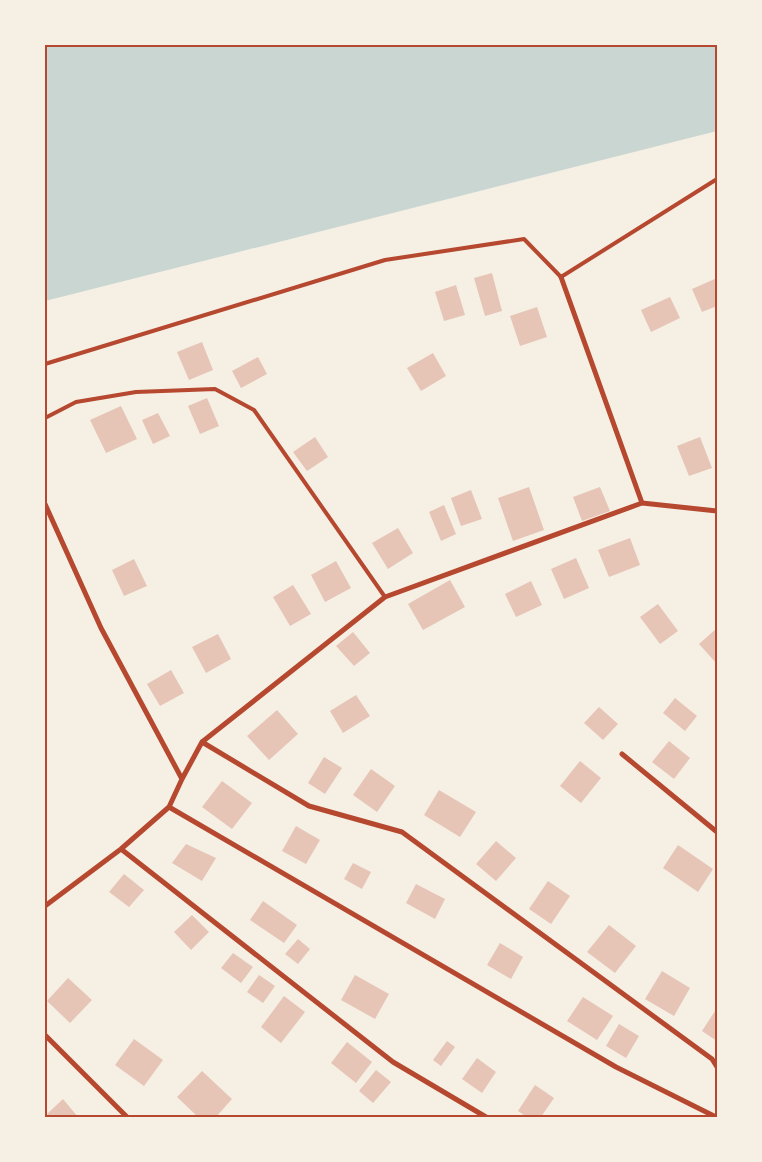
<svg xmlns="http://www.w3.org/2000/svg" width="762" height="1162" font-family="'IBM Plex Serif',serif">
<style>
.water{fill:#c9d6d2}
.building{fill:#e6c5b7}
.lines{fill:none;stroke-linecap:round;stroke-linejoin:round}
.service{stroke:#b5482f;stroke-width:4}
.minor{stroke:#b5482f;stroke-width:5}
.neatline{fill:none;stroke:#b5482f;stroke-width:2}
</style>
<rect width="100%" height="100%" fill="#f6efe4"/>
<path class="water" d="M45 45H717V131L45 301Z"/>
<path class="building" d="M492 273 502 311 485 316 474 278Z
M717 278V306L702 312 692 289Z
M456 285 465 315 444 321 435 292Z
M670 297 680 318 651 332 641 310Z
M537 307 547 337 520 346 510 316Z
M202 342 213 370 189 380 177 352Z
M433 353 446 376 421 391 407 368Z
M258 357 267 374 241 388 232 371Z
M207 398 219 426 200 434 188 406Z
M121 406 137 439 106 453 90 420Z
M158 413 170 436 153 444 142 420Z
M315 437 328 457 307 471 293 452Z
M700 437 712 468 689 476 677 446Z
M529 487 544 530 513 541 498 498Z
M600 487 610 511 582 521 573 497Z
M471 490 482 519 461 526 451 498Z
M444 505 456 534 441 541 429 512Z
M398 528 413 553 388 569 372 543Z
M630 538 640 565 609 577 598 550Z
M576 558 589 588 564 599 551 569Z
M134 559 147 586 124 596 112 570Z
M336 561 351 588 325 602 311 575Z
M450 580 465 607 423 630 408 604Z
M531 581 542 605 516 617 505 594Z
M293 585 311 614 290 626 273 597Z
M658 604 678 631 660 644 640 617Z
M717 628V664L699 644Z
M353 632 370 653 354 666 336 646Z
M218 634 231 659 206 673 192 647Z
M171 670 184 693 160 706 147 684Z
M356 695 370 716 343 733 330 711Z
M675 698 697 716 685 731 663 713Z
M599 707 618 724 603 740 584 723Z
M277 710 298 734 269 760 247 736Z
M669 741 690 758 674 779 652 762Z
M324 757 342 768 325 794 308 783Z
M580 761 601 778 581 803 560 786Z
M371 769 395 786 377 812 353 795Z
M222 781 252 803 232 829 202 807Z
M439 790 476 812 460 837 424 815Z
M296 826 320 840 306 864 282 851Z
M496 841 516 858 496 881 476 864Z
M186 844 216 858 202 881 172 863Z
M678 845 713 869 698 892 663 868Z
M353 863 371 872 362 889 344 879Z
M124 874 144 890 129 907 109 892Z
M548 881 570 896 551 924 529 909Z
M416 884 445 899 435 919 406 903Z
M263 901 297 925 284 943 250 920Z
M192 915 209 932 191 950 174 932Z
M609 925 636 946 615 973 587 952Z
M298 939 310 949 298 964 285 954Z
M500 943 523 957 511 979 487 965Z
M233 953 253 967 241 983 221 968Z
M662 971 690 988 674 1016 645 999Z
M259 975 275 986 263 1003 247 992Z
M355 975 389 994 375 1019 341 1000Z
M68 978 92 1000 70 1023 47 1001Z
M284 996 305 1012 281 1043 261 1027Z
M583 997 613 1016 597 1040 567 1021Z
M715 1011 717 1013V1041L702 1031Z
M619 1024 639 1036 626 1058 606 1046Z
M134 1039 163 1060 144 1086 115 1065Z
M447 1041 455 1047 441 1066 433 1060Z
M347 1042 372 1062 356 1083 331 1063Z
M477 1058 496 1072 482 1093 462 1079Z
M376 1070 391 1082 373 1103 359 1091Z
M202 1071 232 1099 216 1117H198L177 1097Z
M535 1085 554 1098 541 1117H527L518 1111Z
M63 1099 78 1117H50L47 1114Z"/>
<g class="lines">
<path class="service" d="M45 364 385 260 524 239 561 277 717 179
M45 418 76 402 136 392 215 389 254 410 385 597"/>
<path class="minor" d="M561 277 642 503
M45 504 101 628 182 779
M202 742 309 806 402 832 712 1059 717 1067
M622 754 717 832
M169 807 616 1067 716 1117
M121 849 393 1062 486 1117
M45 906 121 849 169 807 182 779 202 742 385 597 642 503 717 511
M45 1035 127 1117"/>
</g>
<rect width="762" height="1162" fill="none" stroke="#f6efe4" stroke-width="92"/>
<rect x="46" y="46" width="670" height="1070" class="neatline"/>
</svg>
